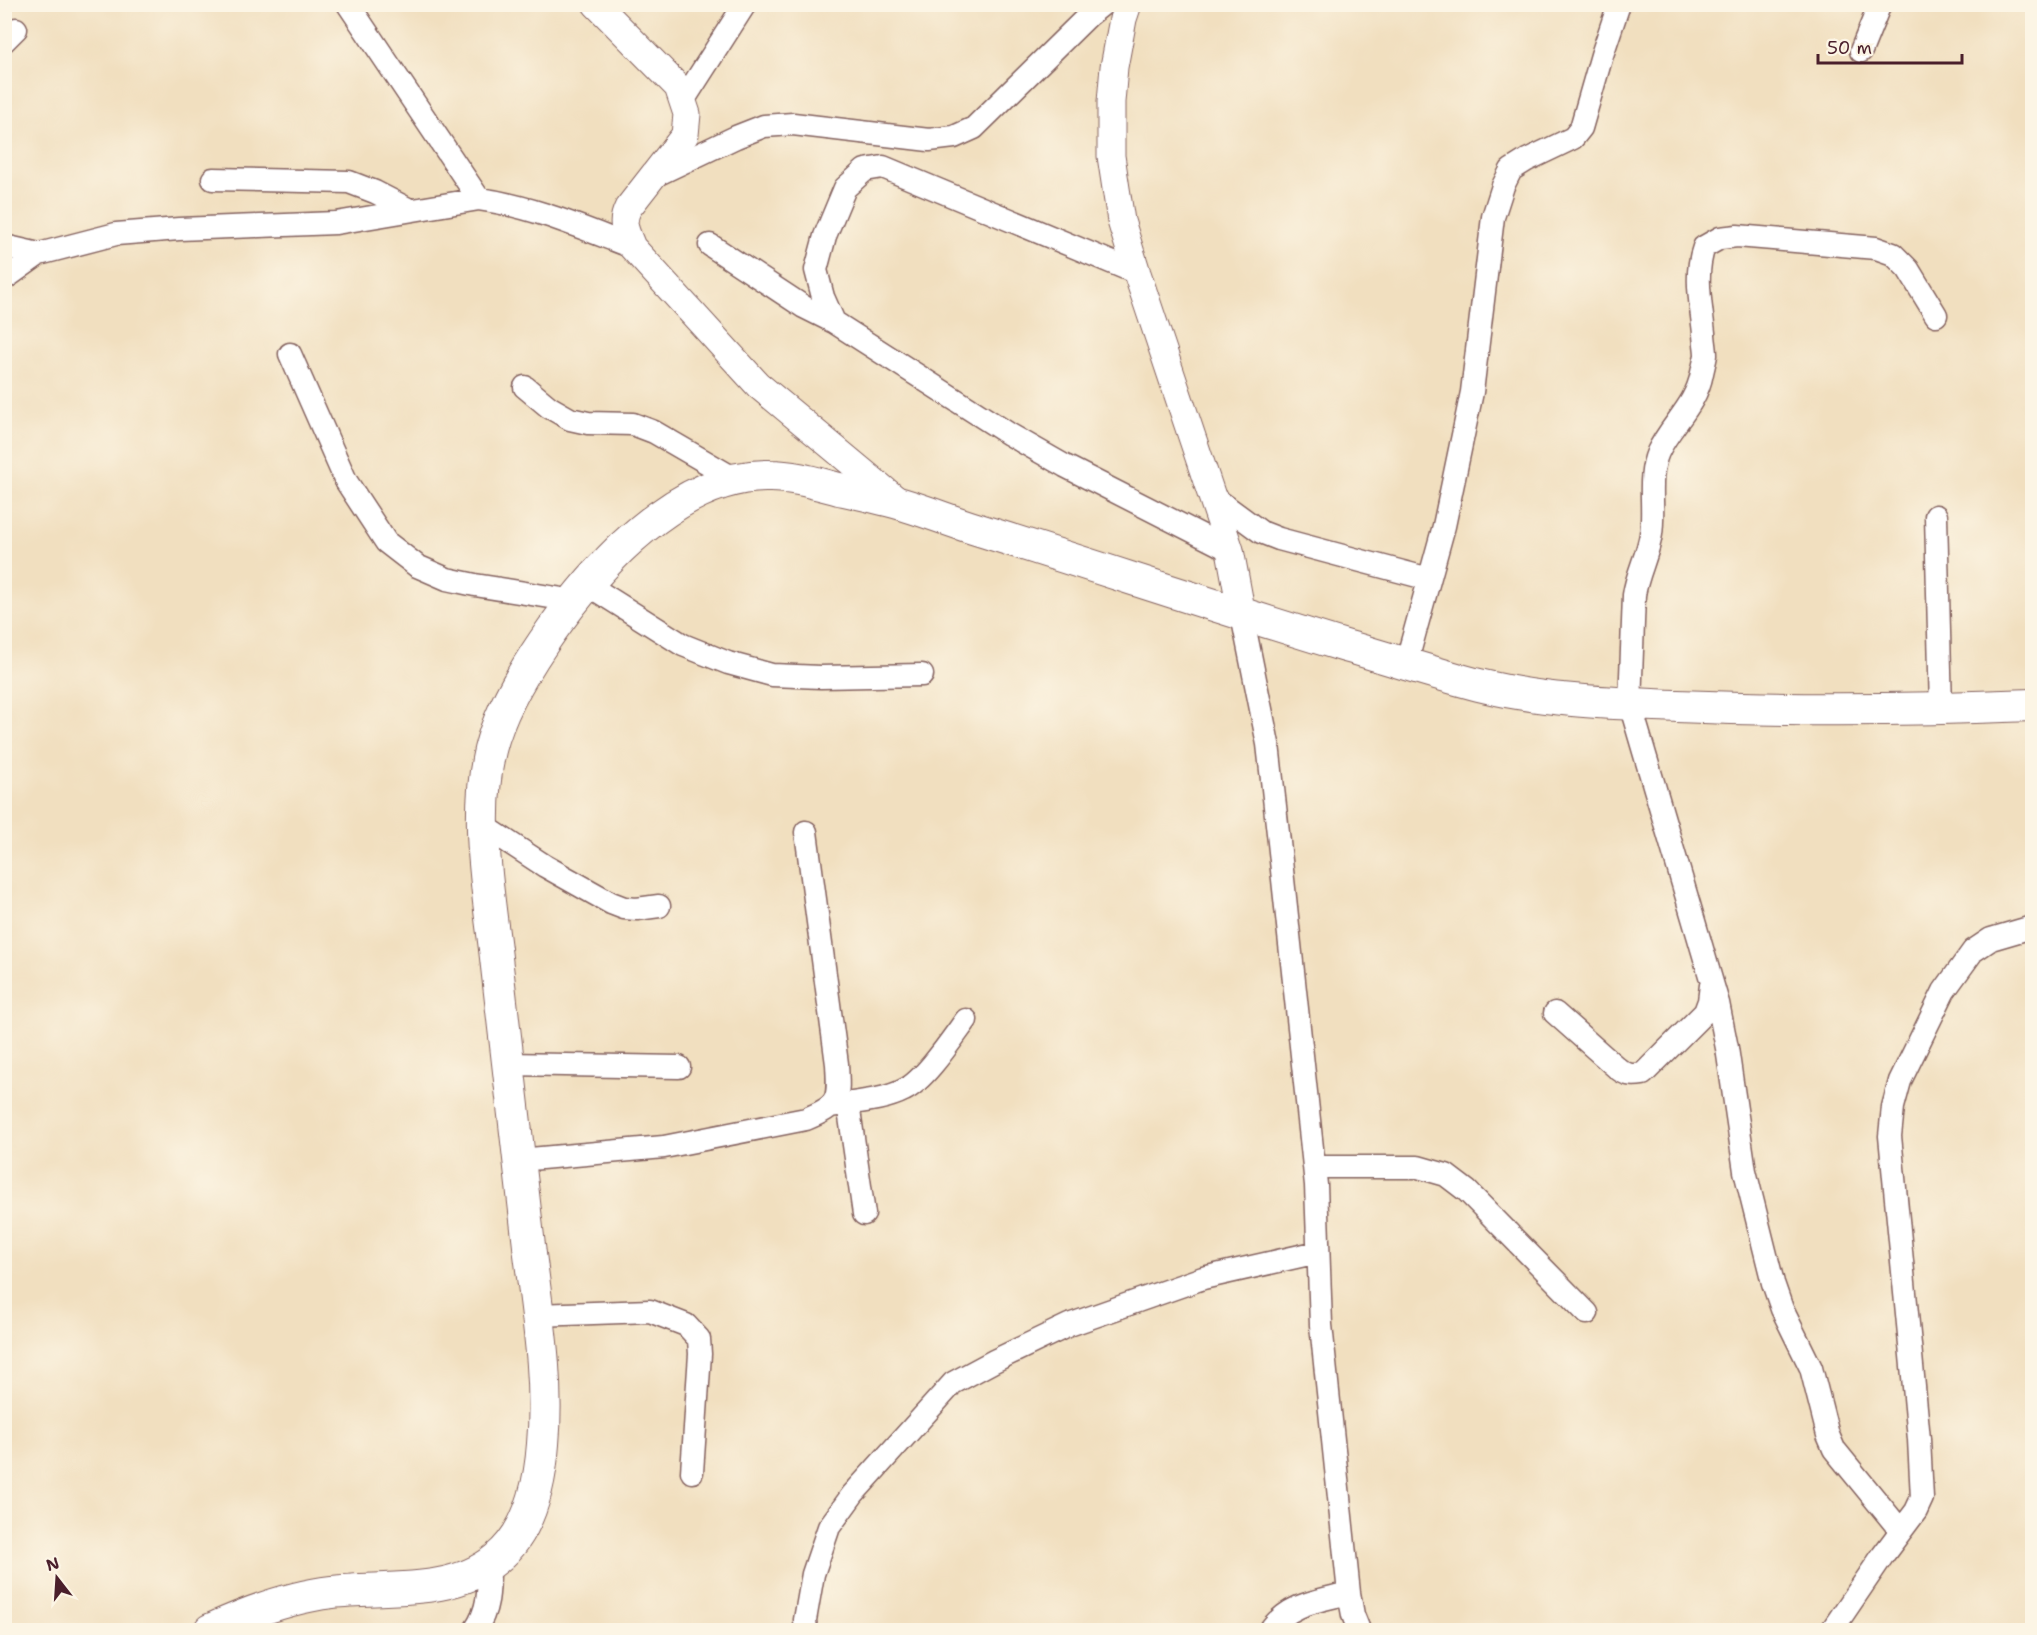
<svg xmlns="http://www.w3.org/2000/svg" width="2037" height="1635" viewBox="0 0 2037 1635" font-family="'Shantell Sans',sans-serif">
<rect width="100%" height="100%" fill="#fcf5e5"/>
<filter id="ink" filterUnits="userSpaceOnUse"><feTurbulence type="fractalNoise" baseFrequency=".0167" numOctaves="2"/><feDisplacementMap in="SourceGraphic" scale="12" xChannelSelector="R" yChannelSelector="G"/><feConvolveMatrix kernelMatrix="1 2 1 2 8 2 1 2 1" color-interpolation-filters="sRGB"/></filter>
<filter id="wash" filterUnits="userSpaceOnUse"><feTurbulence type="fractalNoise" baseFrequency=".008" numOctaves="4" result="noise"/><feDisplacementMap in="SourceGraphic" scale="24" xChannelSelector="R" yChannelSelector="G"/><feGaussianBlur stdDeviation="1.35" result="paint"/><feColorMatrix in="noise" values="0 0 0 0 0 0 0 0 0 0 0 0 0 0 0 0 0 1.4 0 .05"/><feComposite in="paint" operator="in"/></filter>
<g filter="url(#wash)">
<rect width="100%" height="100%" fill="#f1dfbf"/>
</g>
<g filter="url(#ink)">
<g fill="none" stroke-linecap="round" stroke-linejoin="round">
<g stroke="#84625f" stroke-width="25">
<path id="minor" d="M348,4l131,195
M4,41l12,-12
M1861,51l19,-47
M683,101l62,-97
M652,177l84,-40 28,-11 29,-2 136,16 25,-3 20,-9 114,-112 15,-12
M213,179l136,3 26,10 35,18
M710,245l94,62 30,15
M4,246l35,8 77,-20 63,-5 157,-6 143,-24c53,7 103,29 153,48
M1137,273l-254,-106 -18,3 -20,18 -20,48 -9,34 7,27 11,25 175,112 56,32 165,84
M4,279l35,-25
M290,354l56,127 40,61 31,24 30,13 28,6 100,16
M525,387l24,20 21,12 18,4 45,1 21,8 81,47
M1212,496l49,36 18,7 150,40
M1936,516l5,193
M588,585l95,60 45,18 44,12 49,2 101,-2
M1242,615l26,129 10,89 38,352 5,140 28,268 4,22 6,15
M1406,664l38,-138 28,-134 21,-175 10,-31 8,-16 16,-10 46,-22 8,-10 21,-73 17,-51
M484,826l61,40 66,37 13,5 13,1 22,-3
M1555,1013l62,55c9,7 14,8 26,6l62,-62 4,-11 2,-16
M508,1064l171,3
M848,1103l16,111
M831,1106c23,-4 52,-5 73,-16 20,-9 48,-51 62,-70
M519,1160l145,-13 142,-28c34,-14 33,-19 31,-55l-31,-232
M1314,1167h104l28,8 21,16 120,122
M537,1315l113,-4 36,14 13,14 1,15 -8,118
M1901,1531l-67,-82 -6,-14 -17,-67 -29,-59 -9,-26 -28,-112 -18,-123 -9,-45 -88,-299 4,-109c3,-21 14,-40 17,-61 4,-27 -4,-56 7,-82 13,-28 38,-46 44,-79 1,-5 3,-12 4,-18 0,-7 -2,-15 -2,-22 -3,-29 -10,-59 0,-86l16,-9 17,-2 139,12 17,6 15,15 28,46
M475,1630c14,-20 14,-40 14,-64
M806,1630l-1,-10 8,-46 16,-47 24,-33 100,-111 41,-22 75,-36 134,-47 115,-26
M1270,1630c20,-27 48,-29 79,-37
M1832,1630l51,-75 33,-44 6,-13 -3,-59 -29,-303 3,-29 7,-26 44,-90 29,-40 18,-12 41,-12"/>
</g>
<g stroke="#84625f" stroke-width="29">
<path id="tertiary" d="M596,4l82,83 9,27 -2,21 -57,73c-8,16 -2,23 4,39l126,138 142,118
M1128,4l-5,15 -9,48 -3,35v54l10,65 16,52 93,277 12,65"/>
</g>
<g stroke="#84625f" stroke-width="34">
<path id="secondary" d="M210,1630c39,-18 79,-33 122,-38 53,-6 120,4 164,-33 34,-27 44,-74 47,-115 6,-66 -6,-133 -14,-198 -11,-99 -23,-198 -34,-297 -8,-64 -20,-135 -5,-199 16,-65 82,-154 130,-201 40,-38 92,-75 150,-73 24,0 46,7 69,13 23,5 47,10 69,17 23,7 45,16 68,23 122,38 244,79 366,116 46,13 91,28 137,40 64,16 132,18 198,21 119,5 237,4 355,-1"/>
</g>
<use href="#minor" stroke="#fff" stroke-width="22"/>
<use href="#tertiary" stroke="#fff" stroke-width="27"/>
<use href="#secondary" stroke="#fff" stroke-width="32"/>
</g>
</g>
<rect width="2037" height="1635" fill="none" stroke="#fcf5e5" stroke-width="24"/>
<g transform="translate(57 1578) rotate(343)" stroke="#fcf5e5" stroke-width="4.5" paint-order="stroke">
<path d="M0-4.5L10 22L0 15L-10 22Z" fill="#4a1f2b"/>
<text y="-9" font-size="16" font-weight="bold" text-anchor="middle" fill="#4a1f2b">N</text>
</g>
<path d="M1818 54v9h144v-9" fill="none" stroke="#4a1f2b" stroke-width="3"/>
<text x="1827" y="54" font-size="18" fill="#4a1f2b" stroke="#fcf5e5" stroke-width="4.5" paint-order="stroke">50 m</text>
</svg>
